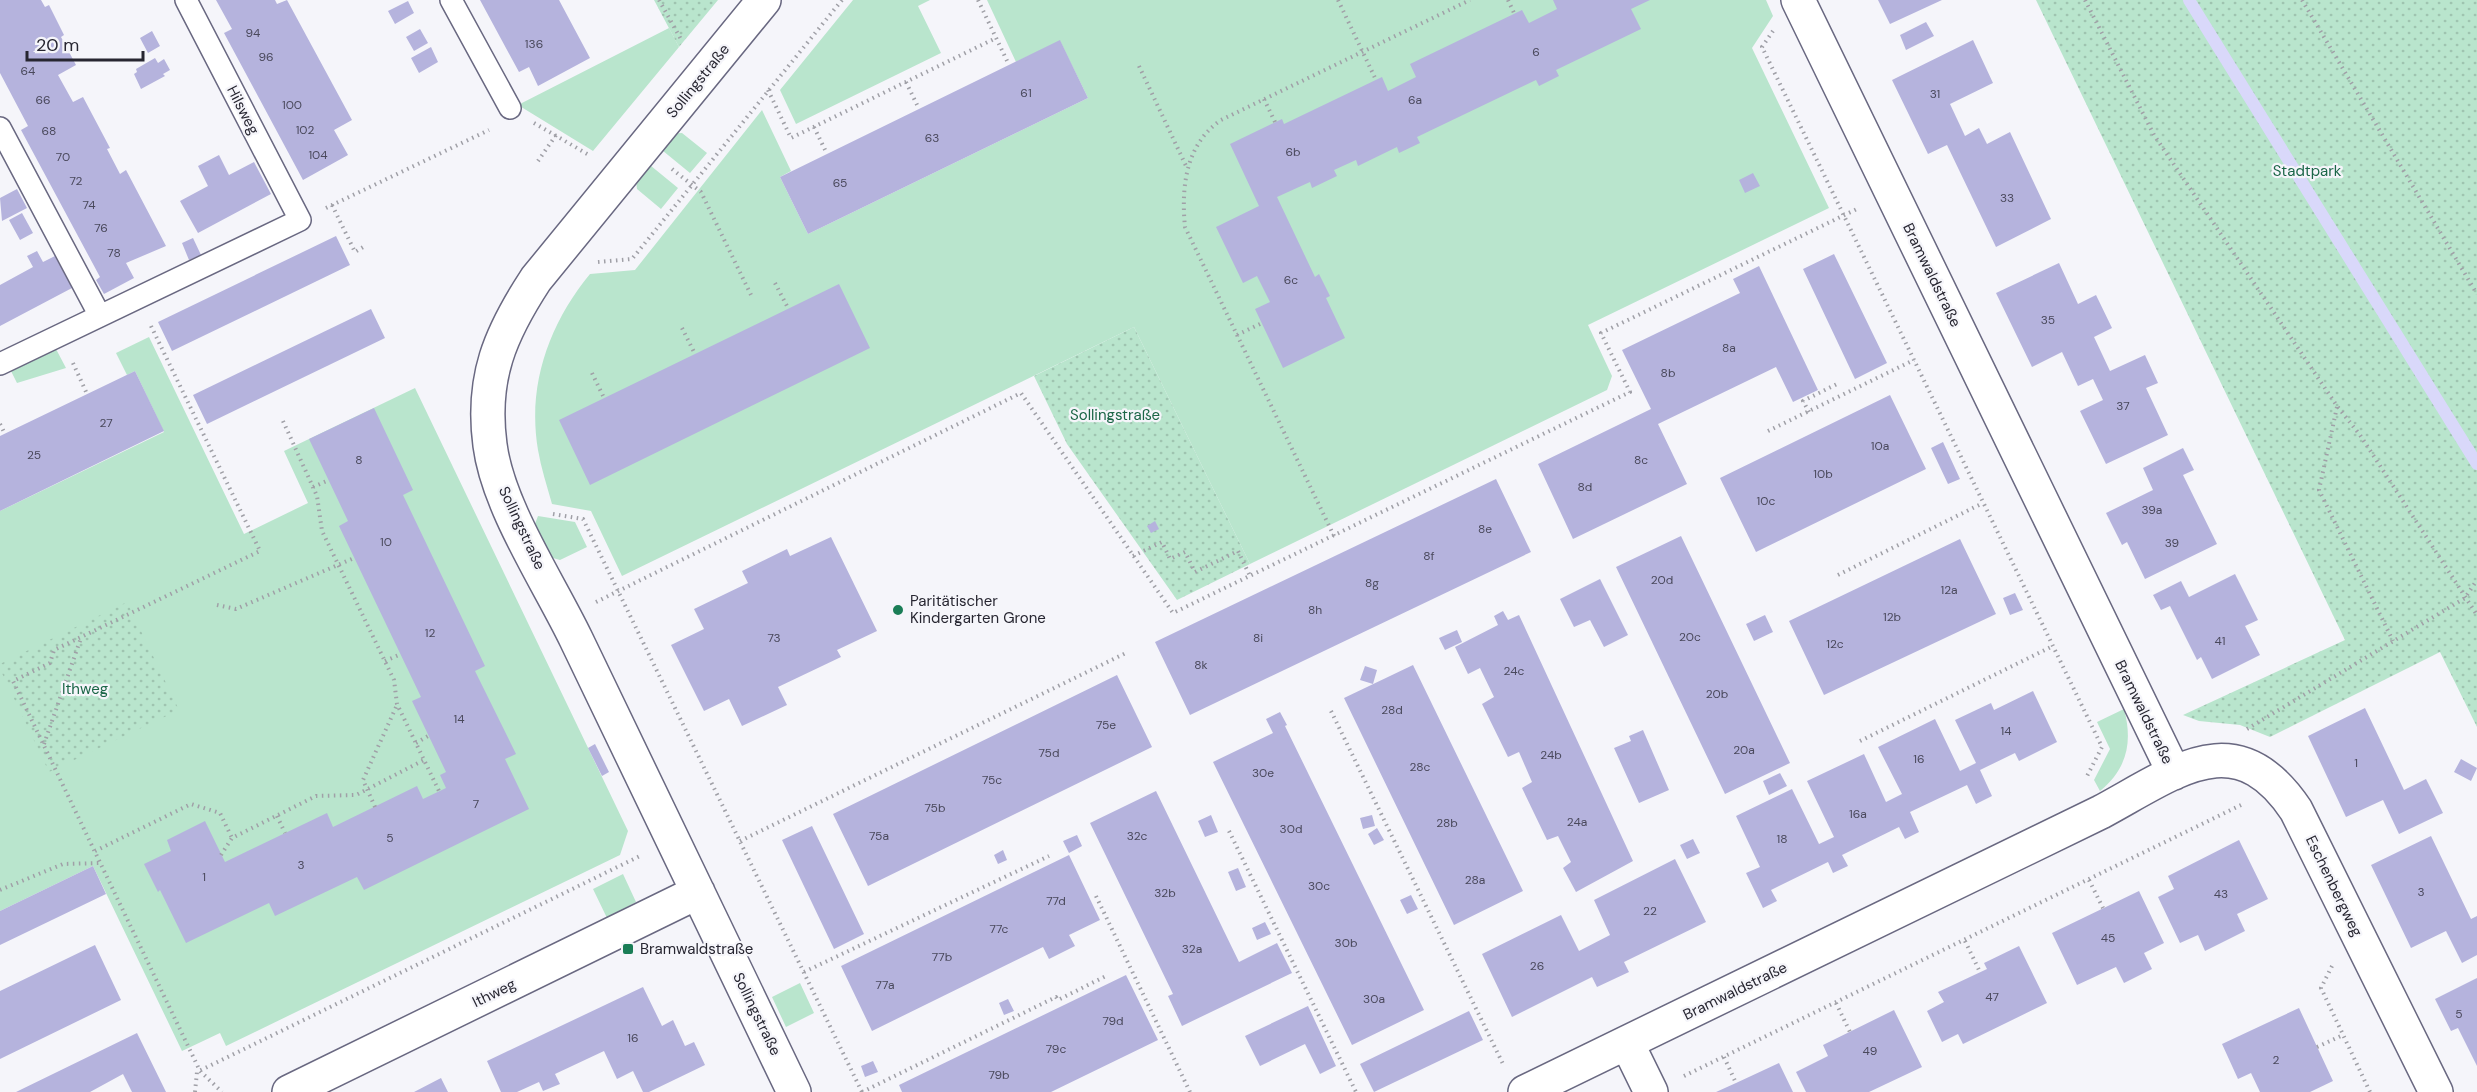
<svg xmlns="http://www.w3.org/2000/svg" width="2477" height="1092" viewBox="0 0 2477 1092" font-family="'DM Sans',sans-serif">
<defs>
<pattern id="park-dots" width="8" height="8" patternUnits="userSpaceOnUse" patternTransform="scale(1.5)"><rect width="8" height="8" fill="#b9e5cd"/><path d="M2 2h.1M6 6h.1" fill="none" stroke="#9fc4b0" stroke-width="1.8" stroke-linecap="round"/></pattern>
</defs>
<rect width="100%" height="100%" fill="#f5f5fa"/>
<path fill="#b9e5cd" d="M853,0h77l-12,6 23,47 -145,71 -16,-34z
M987,0h779l7,16 -21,32 77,160 -241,117 24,51 -5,14 -357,174 -116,-237 -512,249 -31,-65 -39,-7c-5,-18 -11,-36 -14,-54 -11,-65 11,-126 52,-176l45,-4 127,-160 29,61 -11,6 28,57 280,-136 -28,-57 -44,21z
M669,28l10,19 -86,104 -75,-46z
M682,133l25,20 -17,20 -33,-27 9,-12z
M645,161l33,27 -17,21 -24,-20 -2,-17z
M149,337l95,197 64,-31 -24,-52 131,-63 213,443 -8,24 -394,191 -6,-13 -38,18 -89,-185 -93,45v-400l164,-79 -29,-61 -8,4 -11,-22z
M56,349l10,19 -49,15 -6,-12z
M538,516l37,6 12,25 -27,13 -14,-4 -13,-27z
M2124,709c9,33 3,60 -24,82l-6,-11 16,-31 -13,-27z
M623,874l13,28 -29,16 -14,-29z
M800,983l14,30 -28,14 -14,-30z"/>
<path fill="url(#park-dots)" d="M654,0h64l-39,47z
M2036,0h441v727l-37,-75 -170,85 -30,-12 -41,-4 -16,-6 162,-75z
M1134,327l116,237 -73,36 -110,-156 -33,-68z
M127,602l52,108 -130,62 -49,-103v-5z"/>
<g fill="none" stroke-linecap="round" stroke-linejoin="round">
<path stroke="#d9d8fa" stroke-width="12" d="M2189,0l288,464"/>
</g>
<path fill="#b5b3dd" d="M0,0h41l4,7 4,-2 15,30 -3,2 15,28 -18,10 15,27 10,-5 27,51 -3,1 13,25 6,-4 40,76 -40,17 8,15 -30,16 -8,-14 4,-3 -79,-147 7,-4 -28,-53z
M216,0h59l2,4 10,-4 65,120 -18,10 14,25 -45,25 -79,-147 8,-4z
M480,0h79l31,58 -52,28 -9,-19 -10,5z
M1553,0h97l-19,9 10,20 -85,41 3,6 -20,10 -3,-6 -119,57 3,6 -21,10 -2,-6 -39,19 -2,-6 -22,10 3,6 -25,12 -2,-6 -33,15 38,80 4,-3 11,22 -4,2 19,40 -62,30 -28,-59 15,-7 -13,-26 -14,7 -27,-56 43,-21 -29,-62 52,-25 2,5 98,-47 6,14 28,-14 -6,-13 112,-54 7,13 28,-14z
M1878,0h64l-52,24z
M408,1l6,12 -19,11 -7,-13z
M1926,22l8,14 -28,14 -6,-15z
M420,29l8,14 -14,8 -8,-14z
M152,31l8,15 -12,7 -8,-15z
M1060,40l28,58 -280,136 -28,-57z
M1973,40l20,43 -43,21 15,32 14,-8 8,16 23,-12 41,87 -55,28 -49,-102 -19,9 -36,-74z
M431,47l7,15 -19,11 -8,-15z
M155,58l3,5 6,-4 6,11 -7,4 2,2 -24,13 -7,-15 3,-2 -1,-3z
M219,155l10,20 25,-13 17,32 -73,39 -18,-32 28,-15 -10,-20z
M1753,173l7,13 -15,7 -6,-13z
M17,189l10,19 -25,13 -2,-23z
M22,213l11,20 -13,7 -11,-20z
M336,236l14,29 -178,86 -14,-29z
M193,238l8,17 -12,5 -7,-17z
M37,251l6,11 12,-6 17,32 -72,38v-41l33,-18 -6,-11z
M1834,254l53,109 -32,16 -52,-110z
M2059,263l19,41 18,-9 16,33 -18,9 16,34 35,-16 13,28 -12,5 22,47 -62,29 -26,-53 23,-11 -10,-21 -15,7 -16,-34 -30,15 -36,-74z
M1759,266l59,124 -25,12 -17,-35 -118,57 29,60 -114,55 -35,-75 113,-55 -29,-59 118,-57 -7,-14z
M839,284l31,64 -280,137 -31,-65z
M371,309l14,29 -178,86 -14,-29z
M135,371l29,60 -164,80v-75z
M1890,395l36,74 -170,83 -36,-74z
M374,408l39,82 -10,5 82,171 -10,5 41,83 -11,5 24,50 -165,81 -7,-13 -82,39 -6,-13 -83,40 -26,-53 -2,2 -14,-28 27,-13 -4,-11 38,-19 20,41 102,-49 6,14 84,-41 6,13 23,-11 -6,-13 6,-3 -34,-71 9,-4 -82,-171 9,-5 -39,-82z
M1943,442l17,37 -12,5 -17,-36z
M2183,448l11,22 -11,5 34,69 -72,35 -18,-37 -5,3 -16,-32 47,-23 -10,-22z
M1496,479l35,73 -341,163 -35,-73z
M1155,521l4,8 -8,4 -4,-7z
M1681,536l109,227 -65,31 -109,-227z
M831,537l46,94 -40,19 4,7 -63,30 9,18 -45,21 -13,-27 -25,12 -33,-66 33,-16 -10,-20 54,-26 -6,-12 45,-22 3,7z
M1960,539l36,75 -172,81 -35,-74z
M2235,574l23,46 -13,6 15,29 -48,24 -11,-22 -4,3 -27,-54 -9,4 -8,-15 28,-14 8,16z
M1600,579l28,56 -24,12 -14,-27 -16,7 -14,-28z
M2015,593l8,17 -13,5 -7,-17z
M1503,611l5,9 11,-5 114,246 -57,31 -13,-24 8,-6 -13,-26 -11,4 -25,-52 10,-6 -13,-30 -11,5 -26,-53 12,-7 -14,-29 -12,6 -13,-27 43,-22 -4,-9z
M1765,615l8,17 -19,9 -8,-17z
M1457,630l5,12 -17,8 -6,-12z
M1413,665l110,226 -69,34 -110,-227z
M1365,666l12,4 -4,14 -13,-4z
M1117,675l35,72 -284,139 -35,-72z
M2033,691l24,51 -38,19 -4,-8 -35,17 12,26 -16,8 -9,-19 -57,27 9,20 -14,7 -6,-12 -57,28 6,11 -15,7 -5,-11 -57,28 6,11 -14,7 -17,-35 14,-6 -24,-51 56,-27 27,55 15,-7 -27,-56 57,-27 22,48 16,-8 -24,-47 57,-28 25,52 16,-8 -21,-43 36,-17 3,7z
M2365,708l39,82 22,-11 17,34 -44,21 -16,-34 -37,17 -38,-81z
M1280,712l7,13 -2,1 139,284 -72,35 -139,-283 60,-29 -7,-14z
M1643,730l26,60 -30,13 -25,-55 17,-7 -2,-5z
M595,744l14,28 -7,4 -14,-28z
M2461,759l16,9 -6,13 -17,-9z
M1780,773l7,13 -18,9 -6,-14z
M1156,791l83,171 38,-19 15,30 -110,53 -14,-30 5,-2 -83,-171z
M1211,815l7,17 -13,5 -7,-16z
M1372,815l3,11 -12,3 -3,-11z
M812,826l52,108 -30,15 -52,-109z
M1377,828l7,12 -10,5 -6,-11z
M1077,835l5,11 -13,7 -6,-12z
M2431,836l40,83 6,-3v39l-15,8 -16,-32 -35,17 -40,-83z
M1693,839l7,14 -13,6 -7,-14z
M2239,840l29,59 -31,15 8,17 -40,20 -7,-16 -18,8 -22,-46 16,-8 -6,-13z
M1003,850l4,10 -9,4 -4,-9z
M1069,855l31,65 -31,15 6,11 -26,13 -6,-12 -171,84 -31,-65z
M1675,859l31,63 -82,40 5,10 -32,15 -5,-10 -80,40 -30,-63 79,-39 18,36 31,-16 -16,-35z
M93,866l13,28 -106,51v-34z
M1238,868l8,19 -10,4 -8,-19z
M2139,891l25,52 -20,10 8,16 -28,14 -8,-16 -39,18 -25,-52z
M1411,895l7,14 -11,5 -7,-14z
M1265,922l6,12 -14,6 -5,-12z
M95,945l26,55 -121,59v-68z
M2019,946l28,57 -84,41 -5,-10 -16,8 -15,-31 17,-9 -6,-10 49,-23 -3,-6z
M1126,975l32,65 -107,52h-149l-3,-7z
M2477,978v88l-19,-38 -7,3 -16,-32z
M643,987l19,39 11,-6 12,26 9,-4 11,23 -56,27h-6l-10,-21 -16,8 -13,-28 -49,23 5,10 -17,7 -4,-9 -22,10h-16l-14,-31z
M1008,999l6,12 -10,4 -5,-12z
M1308,1006l28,60 -16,8 -15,-30 -45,22 -15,-30z
M2299,1008l34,73 -23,11h-50l-9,-19 -13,6 -16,-35z
M1894,1010l28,57 -53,25h-63l-10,-20 32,-16 -5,-11z
M1469,1011l14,29 -109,52 -14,-28z
M137,1033l29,59h-34l-9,-18 -33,18h-74z
M873,1061l5,11 -13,5 -4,-11z
M1779,1063l14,29h-77l20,-9z
M441,1078l7,14h-34z"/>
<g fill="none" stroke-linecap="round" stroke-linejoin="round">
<g stroke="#696881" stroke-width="24">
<path id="lane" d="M451,0l59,108
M0,128l100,188
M0,364l300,-144 -114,-220"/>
</g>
<g stroke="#696881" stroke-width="36">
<path id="street" d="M764,0l-228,279c-36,55 -55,99 -46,166 8,62 58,136 86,194 73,151 146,302 218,453
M1798,0l376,773
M1627,1043l24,49
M289,1092l409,-200
M1525,1092l576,-280c73,-39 135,-92 195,-2l140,282"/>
</g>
<path stroke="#a0a0a7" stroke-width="4" stroke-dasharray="1.5 4.5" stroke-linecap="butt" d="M659,0l23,41
M978,0l31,65
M1338,0l38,80
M1508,0l6,13
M2085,0l69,135 183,271 23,29 117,180
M2302,0l175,294
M1773,31l-11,16 340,700 -16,31
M1139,66l48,102
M906,82l13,27
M768,90l23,48 205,-100
M1264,99l11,23
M534,123l55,32
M814,127l13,27
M538,161l18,-26
M672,169l29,23 50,103
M332,205l23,47 10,-6
M326,208l163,-78
M598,262l34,-3 210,-259
M775,283l13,25
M151,326l109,225 -206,99 -4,13 -37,18 187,390 22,21
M682,328l13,26
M1237,335l25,-12
M73,363l14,31
M592,373l12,25
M2337,407l-18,83 74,151
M1809,412l-6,-11 34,-17
M283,421l34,75 5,35 72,149 3,24 42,87
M0,424l5,10
M1768,431l146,-71
M313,487l16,-7
M553,514l30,5 279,573
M1334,536l-149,-309c-4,-41 1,-83 36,-107l249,-120
M1133,556l29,-14 8,17 15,-7 10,20 43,-21 12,25
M1838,575l145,-72
M596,602l425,-209 152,220 457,-221 -29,-59 258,-125
M217,605l19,4 118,-51
M385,661l16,-7
M1331,711l172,353
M2247,729l218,-131 12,-18
M1860,741l193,-95
M416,743l12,-7
M44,744l37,-106
M375,807l-12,-27 34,-75
M277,816l8,17
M1229,831l127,261
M740,841l388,-189
M95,851l96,-47 29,9 12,25
M221,855l11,-17 84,-42 40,-1 68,-35
M2089,880l14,28
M0,890l63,-26 38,-1
M1096,896l94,196
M1965,941l15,31
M2332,966l-11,22 49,104
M804,972l245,-116
M1836,1003l14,29
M2317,1047l26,-12
M1724,1057l12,26
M1684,1076l557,-271
M195,1092l2,-20 443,-216
M862,1092l194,-95 2,3 48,-24"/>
<use href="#lane" stroke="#fff" stroke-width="21"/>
<use href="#street" stroke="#fff" stroke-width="33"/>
</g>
<g fill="#1a7d56" stroke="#f5f5fa" stroke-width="2">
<circle cx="898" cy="610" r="6"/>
<rect x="622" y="943" width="12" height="12" rx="3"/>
</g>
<g text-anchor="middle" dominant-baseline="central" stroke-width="4.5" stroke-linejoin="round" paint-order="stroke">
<g font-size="12" fill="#4a495c">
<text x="253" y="33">94</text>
<text x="534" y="44">136</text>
<text x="1536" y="52">6</text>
<text x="266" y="57">96</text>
<text x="28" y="71">64</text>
<text x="1026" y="93">61</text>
<text x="1935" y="94">31</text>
<text x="43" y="100">66</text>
<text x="1415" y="100">6a</text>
<text x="292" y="105">100</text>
<text x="305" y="130">102</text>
<text x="49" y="131">68</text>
<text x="932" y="138">63</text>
<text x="1293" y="152">6b</text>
<text x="318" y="155">104</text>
<text x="63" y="157">70</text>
<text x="76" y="181">72</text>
<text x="840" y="183">65</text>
<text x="2007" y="198">33</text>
<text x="89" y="205">74</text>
<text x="101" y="228">76</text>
<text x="114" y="253">78</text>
<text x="1291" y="280">6c</text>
<text x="2048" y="320">35</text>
<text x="1729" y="348">8a</text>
<text x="1668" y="373">8b</text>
<text x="2123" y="406">37</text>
<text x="106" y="423">27</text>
<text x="1880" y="446">10a</text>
<text x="34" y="455">25</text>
<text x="359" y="460">8</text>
<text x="1641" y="460">8c</text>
<text x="1823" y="474">10b</text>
<text x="1585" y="487">8d</text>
<text x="1766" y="501">10c</text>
<text x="2152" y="510">39a</text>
<text x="1485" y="529">8e</text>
<text x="386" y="542">10</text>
<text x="2172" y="543">39</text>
<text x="1429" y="556">8f</text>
<text x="1662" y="580">20d</text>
<text x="1372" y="583">8g</text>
<text x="1949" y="590">12a</text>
<text x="1315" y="610">8h</text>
<text x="1892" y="617">12b</text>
<text x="430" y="633">12</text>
<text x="1690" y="637">20c</text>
<text x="774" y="638">73</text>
<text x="1258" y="638">8i</text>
<text x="2220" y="641">41</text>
<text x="1835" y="644">12c</text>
<text x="1201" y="665">8k</text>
<text x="1514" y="671">24c</text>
<text x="1717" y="694">20b</text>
<text x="1392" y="710">28d</text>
<text x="459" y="719">14</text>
<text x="1106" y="725">75e</text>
<text x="2006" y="731">14</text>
<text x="1744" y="750">20a</text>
<text x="1049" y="753">75d</text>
<text x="1551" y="755">24b</text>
<text x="1919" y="759">16</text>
<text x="2356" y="763">1</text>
<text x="1420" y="767">28c</text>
<text x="1263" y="773">30e</text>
<text x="992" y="780">75c</text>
<text x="476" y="804">7</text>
<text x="935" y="808">75b</text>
<text x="1858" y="814">16a</text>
<text x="1577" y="822">24a</text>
<text x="1447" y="823">28b</text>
<text x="1291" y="829">30d</text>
<text x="879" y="836">75a</text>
<text x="1137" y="836">32c</text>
<text x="390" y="838">5</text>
<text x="1782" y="839">18</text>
<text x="301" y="865">3</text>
<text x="204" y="877">1</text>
<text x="1475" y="880">28a</text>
<text x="1319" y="886">30c</text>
<text x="2421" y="892">3</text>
<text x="1165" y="893">32b</text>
<text x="2221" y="894">43</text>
<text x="1056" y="901">77d</text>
<text x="1650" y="911">22</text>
<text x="999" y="929">77c</text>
<text x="2108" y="938">45</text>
<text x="1346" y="943">30b</text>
<text x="1192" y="949">32a</text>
<text x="942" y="957">77b</text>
<text x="1537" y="966">26</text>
<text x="885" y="985">77a</text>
<text x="1992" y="997">47</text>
<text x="1374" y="999">30a</text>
<text x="2459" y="1014">5</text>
<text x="1113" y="1021">79d</text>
<text x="633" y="1038">16</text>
<text x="1056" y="1049">79c</text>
<text x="1870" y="1051">49</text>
<text x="2276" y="1060">2</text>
<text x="999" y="1075">79b</text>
</g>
<g font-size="15" fill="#272631" stroke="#f5f5fa">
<text transform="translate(698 81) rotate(-51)">Sollingstraße</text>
<text transform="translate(243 110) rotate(63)">Hilsweg</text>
<text transform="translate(1932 275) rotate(64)">Bramwaldstraße</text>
<text transform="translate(522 528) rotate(65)">Sollingstraße</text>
<text transform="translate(2144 712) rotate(64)">Bramwaldstraße</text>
<text transform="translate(2334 886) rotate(64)">Eschenbergweg</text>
<text transform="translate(1735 991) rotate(-26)">Bramwaldstraße</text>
<text transform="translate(494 993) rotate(-26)">Ithweg</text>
<text transform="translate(757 1014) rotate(64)">Sollingstraße</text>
</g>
<g font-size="15" fill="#1b6647" stroke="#f5f5fa">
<text x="2307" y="171">Stadtpark</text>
<text x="1115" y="415">Sollingstraße</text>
<text x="85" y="689">Ithweg</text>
</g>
<g font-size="15" fill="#272631" stroke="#f5f5fa" text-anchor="start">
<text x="910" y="601">Paritätischer<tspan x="910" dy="17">Kindergarten Grone</tspan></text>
<text x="640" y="949">Bramwaldstraße</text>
</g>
</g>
<path d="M27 51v9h116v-9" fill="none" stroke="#272631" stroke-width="3"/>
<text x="36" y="51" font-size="18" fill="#272631" stroke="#f5f5fa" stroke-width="4.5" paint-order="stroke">20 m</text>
</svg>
